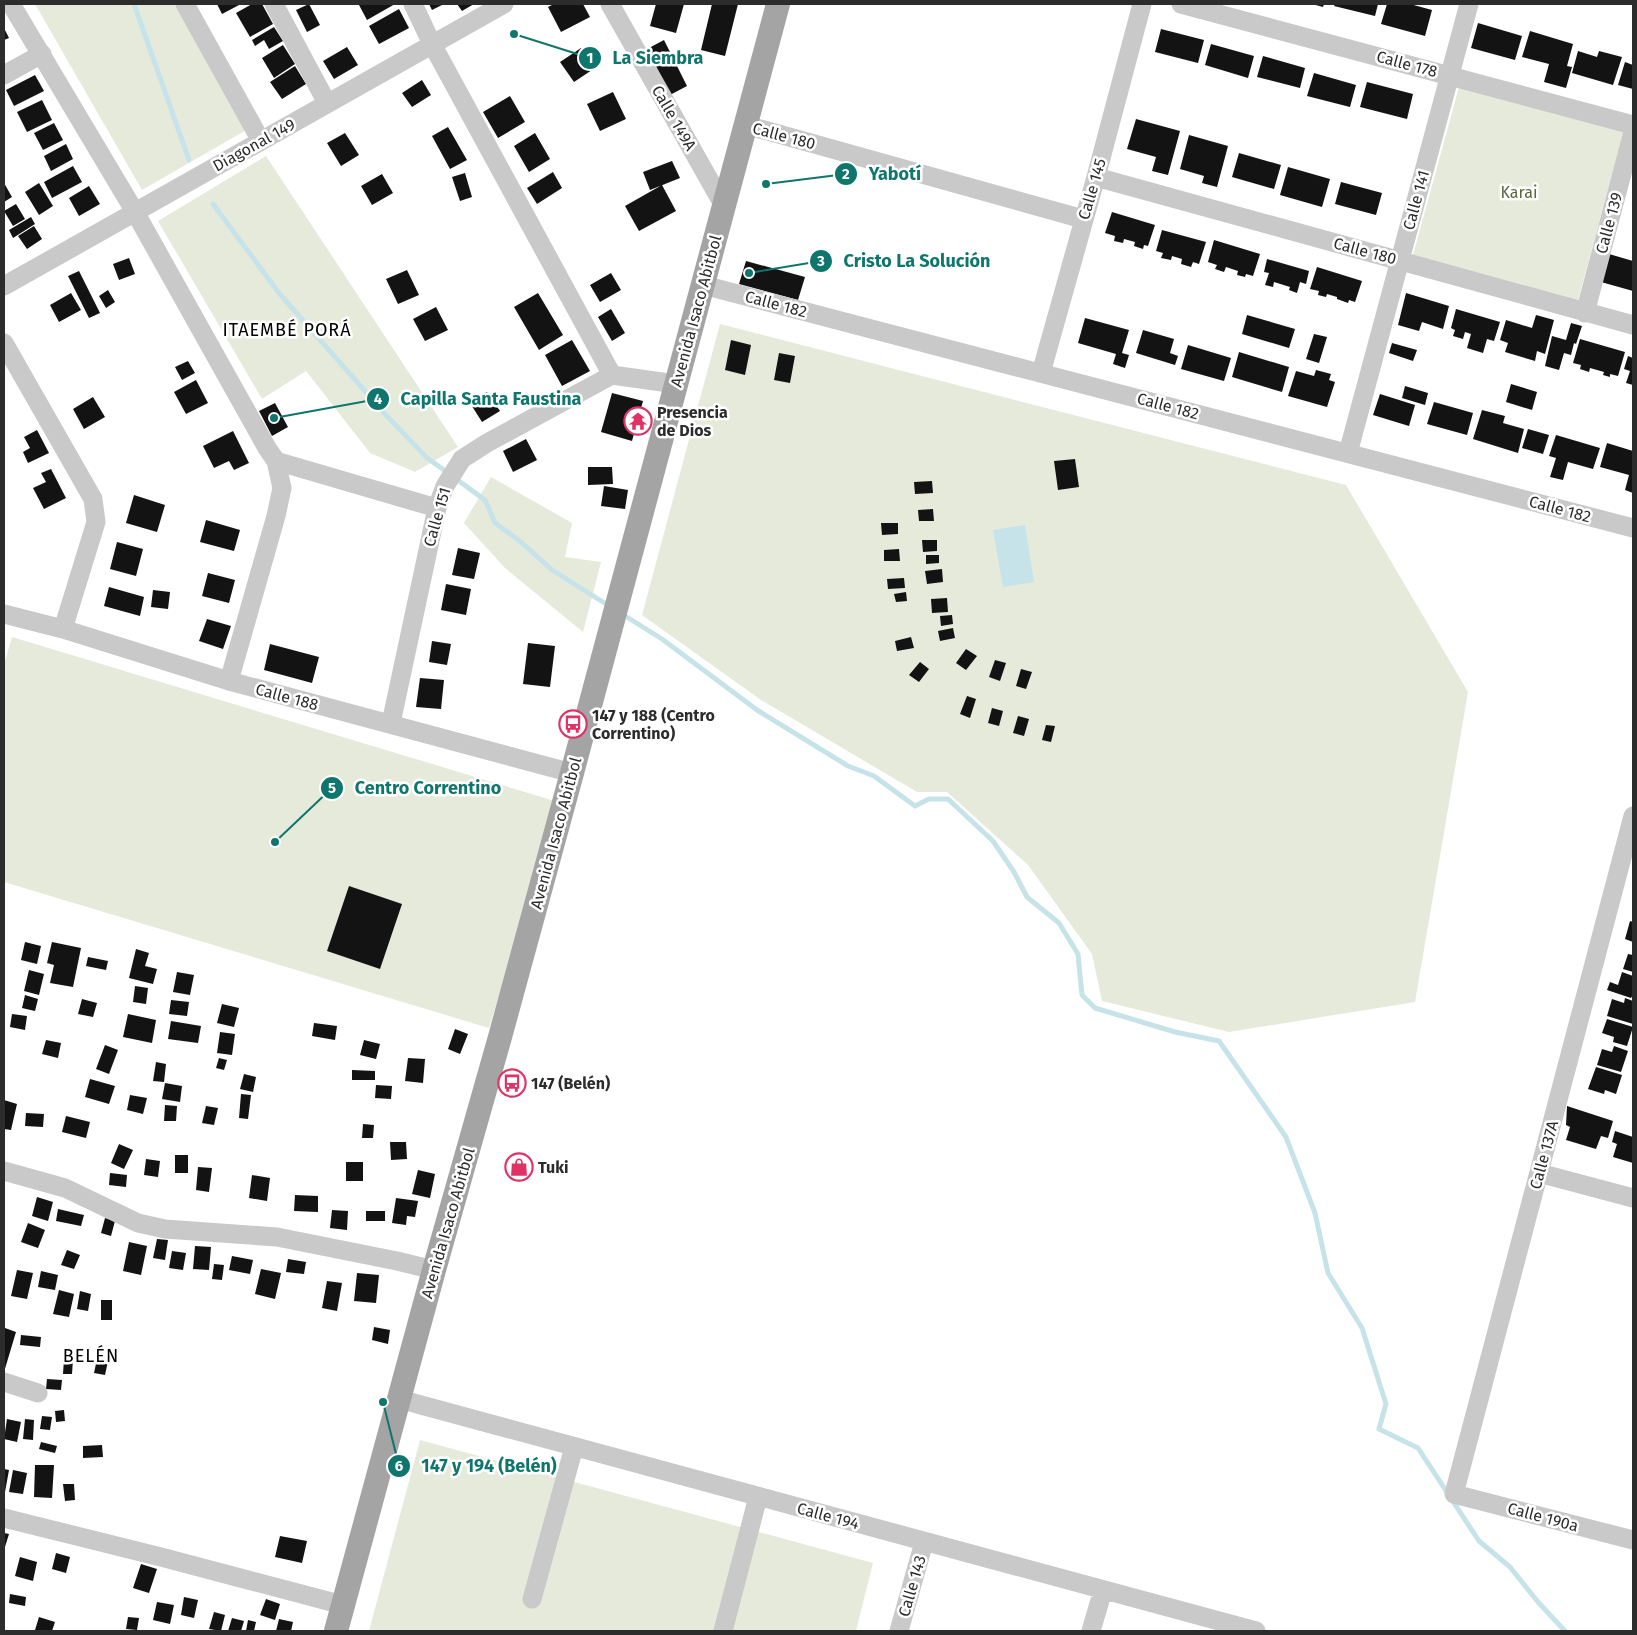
<svg xmlns="http://www.w3.org/2000/svg" width="1637" height="1635" viewBox="0 0 1637 1635" font-family="'Fira Sans',sans-serif">
<rect width="100%" height="100%" fill="#fff"/>
<path fill="#e6eada" d="M35,4h140l73,125 -106,61z
M1459,87l165,43 -46,170 -165,-45z
M266,156l192,291 -43,25 -45,-19 -64,-82 -44,28 -104,-178z
M720,324l626,161 122,207 -53,310 -186,30 -127,-31 -10,-47 -64,-89 -81,-73h-30l-156,-92 -119,-85z
M491,477l81,46 -7,34 36,5 -18,70 -78,-64 -41,-45z
M12,637l546,165 -69,226 -485,-146v-218z
M420,1440l453,123 -17,68h-487z"/>
<path fill="#c6e3ea" d="M1025,525l9,57 -31,5 -10,-57z"/>
<g fill="none" stroke-linecap="round" stroke-linejoin="round">
<path stroke="#c6e3ea" stroke-width="5" d="M134,4l55,156
M213,204l66,89 107,122 40,42 59,43 10,23 26,19 31,28 59,37
M622,614l40,25 95,71 91,56 26,10 41,30 14,-7h19l45,42 21,31 13,25 32,26 19,31 4,41 13,13 80,24 44,9 67,96 29,76 13,60 34,55 24,76 -7,25 39,19 61,93 31,26 28,35 27,29"/>
</g>
<path fill="#131313" d="M217,4h24l-19,10z
M252,4h10l11,20 -23,13 -14,-24z
M309,4l11,21 -13,7 -11,-22z
M360,4h35l-28,16 -8,-15z
M429,4h15l-12,6z
M457,4h17l-12,7z
M554,4h29l7,13 -29,15 -13,-25z
M656,4h28l-8,29 -26,-7z
M712,4h26l-13,52 -24,-6z
M1312,4h12l-1,3z
M1335,4h43l-3,12 -41,-10z
M1387,4h23l22,6 -7,26 -44,-12z
M399,9l10,19 -30,16 -10,-18z
M1478,23l44,13 -7,24 -44,-12z
M274,27l9,14 -14,8 -5,-9 -9,6 -3,-6z
M4,28l5,10 -5,2z
M1161,29l43,11 -6,23 -43,-11z
M1530,31l43,13 -6,22 5,1 -6,21 -22,-6 5,-18 -27,-7z
M664,40l23,46 -17,9 -23,-46z
M1211,44l43,12 -6,22 -43,-13z
M283,45l12,19 -21,14 -12,-20z
M347,47l11,18 -24,14 -11,-18z
M581,48l14,20 -21,14 -14,-20z
M1578,51l19,6 2,-6 23,6 -9,28 -41,-12z
M1263,56l42,12 -5,20 -43,-11z
M1625,62l8,3v24l-15,-4z
M295,66l11,18 -24,15 -12,-17z
M1314,73l42,12 -6,22 -43,-11z
M35,75l9,16 -30,15 -8,-16z
M422,80l9,15 -19,12 -10,-14z
M1367,82l46,12 -6,25 -47,-12z
M613,92l13,27 -26,12 -13,-27z
M510,96l15,26 -27,16 -15,-26z
M42,100l10,20 -25,12 -10,-20z
M1136,119l44,12 -12,44 -16,-4 4,-14 -29,-8z
M54,123l9,17 -20,10 -9,-17z
M448,127l19,33 -17,9 -18,-33z
M345,133l14,22 -18,11 -14,-23z
M535,133l15,26 -21,13 -15,-26z
M1189,135l39,11 -11,41 -15,-4 2,-7 -24,-7z
M66,144l7,15 -22,12 -7,-15z
M1239,153l42,12 -7,24 -42,-12z
M672,161l8,17 -30,12 -7,-18z
M73,166l9,16 -30,16 -8,-16z
M1288,167l42,12 -8,28 -42,-12z
M553,172l9,16 -25,16 -10,-16z
M465,173l7,24 -12,4 -8,-24z
M382,174l11,19 -21,12 -11,-19z
M1341,182l41,11 -6,22 -41,-11z
M4,183l8,14 -8,5z
M39,183l14,23 -14,9 -14,-23z
M662,185l14,26 -37,20 -14,-25z
M89,186l11,18 -21,12 -10,-18z
M16,204l9,15 -12,7 -9,-15z
M1112,212l43,13 -7,21 -4,-1 -1,4 -9,-3 1,-4 -11,-3 -1,4 -9,-2 1,-5 -10,-3z
M31,217l4,7 -22,14 -4,-8z
M34,226l8,13 -15,10 -9,-13z
M1162,230l44,12 -7,22 -6,-2 -2,5 -10,-3 1,-5 -10,-3 -1,4 -10,-2 2,-5 -7,-2z
M1214,240l46,14 -7,22 -7,-2 -1,3 -8,-2 1,-4 -12,-4 -2,5 -9,-3 2,-4 -9,-3z
M1609,254l24,7v30l-32,-9z
M129,258l6,16 -16,6 -6,-16z
M1267,259l42,12 -3,13 -6,-2 -3,11 -8,-3 1,-3 -16,-5 -1,5 -8,-2 4,-12 -5,-1z
M746,261l59,16 -7,23 -59,-16z
M1317,267l45,14 -7,21 -6,-2 -1,3 -11,-4v-2l-10,-3 -1,3 -8,-2 1,-4 -9,-2z
M407,270l12,25 -21,9 -12,-25z
M79,271l21,42 -11,5 -21,-42z
M611,273l10,17 -21,12 -10,-17z
M108,290l7,12 -9,6 -7,-12z
M71,293l10,17 -22,12 -9,-17z
M538,293l25,42 -24,15 -25,-43z
M1406,293l43,13 -6,23 -21,-7 -3,9 -21,-6z
M436,307l12,23 -23,11 -12,-22z
M611,309l14,24 -13,8 -14,-24z
M1456,309l44,13 -6,19 -7,-2 -4,14 -16,-5 4,-14 -6,-2 -2,7 -10,-3 2,-6 -4,-2z
M1247,315l48,14 -6,19 -47,-14z
M1536,315l18,5 -9,34 -8,-3 -2,10 -30,-9 3,-9 -8,-3 6,-20 26,8z
M1085,318l44,12 -7,23 7,2 -4,13 -12,-4 3,-10 -38,-11z
M1571,323l11,3 -6,18 -2,-1 -3,12 -7,-2 -5,17 -14,-4 7,-30 14,4z
M1143,330l31,9 -4,14 8,3 -3,9 -39,-12z
M1314,334l13,3 -8,26 -13,-4z
M1580,339l45,13 -7,24 -8,-2v3l-7,-2 1,-3 -14,-4 -1,4 -9,-3 1,-4 -8,-2z
M572,340l18,31 -28,15 -17,-31z
M731,340l20,5 -6,30 -20,-5z
M1392,343l25,7 -4,11 -24,-8z
M1188,345l43,13 -7,23 -43,-12z
M1239,352l50,15 -7,25 -50,-15z
M779,353l16,3 -5,27 -16,-3z
M1628,356l5,2v27l-7,-2 4,-12 -6,-2z
M188,361l7,12 -13,7 -7,-13z
M1316,370l15,4 -2,6 6,2 -8,25 -39,-11 8,-25 18,5z
M196,380l12,23 -22,11 -12,-22z
M1511,384l26,8 -5,18 -26,-8z
M1405,386l23,7 -3,12 -23,-7z
M487,392l13,19 -18,11 -12,-19z
M612,393l31,8 -11,40 -31,-9z
M1380,394l35,11 -6,21 -36,-11z
M93,397l12,20 -21,12 -11,-20z
M1434,402l39,11 -6,22 -40,-11z
M275,403l13,24 -16,9 -13,-25z
M1482,410l23,6 -2,7 21,6 -6,24 -45,-14z
M1528,429l21,6 -6,19 -21,-6z
M37,430l12,23 -21,10 -5,-11 7,-4 -6,-11z
M233,431l16,32 -15,7 -5,-9 -15,7 -11,-22z
M1556,435l44,13 -7,21 -25,-7 -5,18 -13,-3 6,-19 -7,-2z
M526,439l11,21 -24,12 -10,-21z
M1607,443l26,8v42l-8,-3 4,-15 -29,-8z
M1075,459l4,28 -21,3 -4,-29z
M588,467h24l1,17 -25,1z
M51,469l15,29 -22,11 -11,-21 13,-6 -5,-9z
M932,481l1,12 -18,1 -1,-12z
M604,486l24,4 -3,19 -24,-3z
M134,495l31,10 -8,27 -31,-9z
M933,509l1,12h-15l-1,-11z
M206,520l34,10 -6,21 -34,-9z
M881,523h17v11l-16,1z
M922,540h15v11l-14,1z
M117,542l26,7 -7,27 -26,-7z
M458,548l22,5 -6,26 -22,-4z
M899,549l1,12h-16v-11z
M926,555h13v8l-13,1z
M942,569l1,13 -16,2 -2,-13z
M208,573l27,7 -6,23 -27,-7z
M904,578l1,10 -17,1 -1,-10z
M446,584l25,5 -5,26 -25,-5z
M109,587l35,10 -4,19 -36,-10z
M153,590l17,2 -2,17 -17,-2z
M906,592l1,9 -11,1 -2,-8z
M947,598l1,14 -16,1 -1,-14z
M952,615l1,9 -12,2 -1,-10z
M207,619l24,7 -8,23 -24,-8z
M953,628l2,10 -15,3 -2,-10z
M911,637l3,11 -17,3 -2,-10z
M432,641l19,3 -4,21 -18,-3z
M528,643l27,3 -5,41 -27,-3z
M270,644l49,13 -7,26 -48,-13z
M966,649l11,7 -11,14 -10,-7z
M995,660l11,3 -6,18 -11,-4z
M920,662l9,7 -10,13 -10,-7z
M1021,669l11,3 -6,17 -10,-3z
M420,678l24,2 -3,29 -25,-2z
M967,696l9,3 -6,19 -10,-4z
M992,708l11,3 -4,15 -11,-3z
M1018,716l11,3 -5,17 -11,-3z
M1046,725l9,1 -4,16 -9,-2z
M349,886l53,18 -22,65 -53,-18z
M1630,921l3,1v20l-8,-3z
M25,942l16,4 -4,18 -16,-4z
M52,942l29,6 -8,39 -23,-4 4,-18 -7,-2z
M136,949l13,4 -4,13 12,3 -4,15 -24,-6z
M1628,954l5,1v17l-10,-3z
M88,957l20,4 -2,9 -20,-4z
M29,970l15,4 -5,21 -15,-4z
M177,972l17,3 -4,20 -17,-3z
M1622,972l11,4v19l-2,3 -24,-8 3,-8 8,3z
M135,986l13,2 -2,16 -13,-2z
M25,995l13,4 -3,12 -13,-3z
M1625,998l8,3v23l-26,-8 5,-17 12,4z
M82,999l15,4 -4,14 -15,-3z
M171,1000l18,2 -2,14 -18,-2z
M222,1004l17,4 -5,19 -17,-4z
M12,1014l15,2 -2,14 -15,-3z
M128,1014l28,6 -4,23 -29,-6z
M1607,1019l26,8 -6,19 -14,-4 1,-5 -12,-4z
M171,1021l30,5 -3,17 -30,-4z
M314,1023l23,3 -2,14 -23,-4z
M455,1029l13,5 -8,20 -12,-5z
M220,1032l15,2 -3,21 -15,-2z
M46,1040l15,3 -3,15 -16,-4z
M364,1040l16,4 -4,15 -16,-4z
M105,1045l13,5 -9,24 -13,-5z
M1614,1046l14,5 -7,21 -24,-7 5,-16 10,3z
M219,1058l8,2 -3,10 -8,-2z
M408,1058l17,1 -2,24 -18,-2z
M156,1062l10,2 -2,18 -11,-1z
M1596,1067l26,8 -6,19 -11,-4 -1,4 -16,-5z
M352,1070l23,1v9h-23z
M244,1074l12,3 -3,15 -13,-3z
M90,1079l25,7 -6,18 -24,-7z
M165,1083l17,3 -2,16 -18,-3z
M376,1085l16,1 -1,13 -16,-1z
M241,1094l10,1 -3,24 -9,-1z
M130,1095l17,3 -4,16 -16,-4z
M4,1100l13,4 -6,26 -7,-1z
M165,1105l12,1 -1,15h-12z
M206,1106l12,2 -4,17 -12,-2z
M1567,1106l46,15 -5,17 -7,-2 -5,13 -30,-9 4,-13 -4,-2z
M26,1113l18,1 -1,13 -18,-1z
M66,1116l24,6 -4,16 -24,-6z
M363,1124l11,1 -1,13h-11z
M1615,1131l18,6v26l-20,-6 4,-13 -5,-2z
M390,1142h16l1,17 -16,1z
M119,1144l14,6 -9,19 -13,-6z
M175,1155h13v18h-13z
M146,1159l14,2 -2,16 -14,-2z
M346,1162h17v19h-17z
M198,1167l14,1 -3,24 -13,-2z
M418,1170l17,4 -5,24 -18,-4z
M110,1173l17,2 -1,12 -17,-2z
M252,1175l18,3 -3,23 -18,-3z
M295,1195l23,1v16l-24,-1z
M37,1197l16,5 -5,19 -16,-5z
M396,1198l22,3 -3,16 -8,-1 -1,9 -14,-2z
M58,1209l26,6 -3,11 -25,-5z
M332,1210l16,1 -1,19 -17,-2z
M366,1211h19v10h-19z
M105,1218l10,3 -4,15 -10,-3z
M28,1223l17,7 -7,18 -17,-6z
M157,1239l11,1 -3,20 -12,-2z
M129,1242l18,4 -6,29 -18,-4z
M195,1246l16,1 -2,23 -16,-1z
M67,1250l13,5 -6,14 -13,-4z
M172,1251l14,2 -3,17 -14,-2z
M232,1256l21,4 -3,14 -21,-4z
M288,1259l18,3 -2,12 -18,-2z
M214,1264l10,1 -2,15 -10,-1z
M261,1269l20,4 -6,26 -20,-5z
M17,1270l16,3 -6,26 -16,-3z
M41,1271l17,4 -3,15 -17,-3z
M357,1273l22,2 -3,28 -22,-2z
M327,1281l15,2 -5,28 -15,-3z
M59,1290l15,4 -5,23 -16,-3z
M80,1291l11,3 -3,17 -11,-2z
M101,1300h11v20h-11z
M374,1327l16,3 -2,14 -16,-4z
M5,1328l11,4 -12,40v-41z
M21,1335l20,2 -1,10 -20,-2z
M64,1359h9l-1,15h-9z
M97,1359l11,2 -3,14 -11,-2z
M47,1379l15,1 -1,10 -15,-1z
M64,1410l1,11 -9,1 -1,-11z
M42,1416l10,1 -2,13 -10,-1z
M7,1419l14,3 -4,20 -13,-3z
M25,1419l9,1 -1,20 -10,-1z
M41,1442l16,4 -2,7 -16,-4z
M102,1445l1,12 -20,1v-12z
M35,1465h19l-2,33 -18,-1z
M4,1469l5,1 -4,22h-1z
M13,1470l14,3 -4,21 -14,-2z
M63,1484h11l1,16 -10,1z
M4,1533l5,1 -5,16z
M280,1536l27,5 -5,22 -27,-6z
M56,1553l14,4 -4,16 -14,-4z
M20,1557l17,5 -4,19 -18,-5z
M141,1564l16,5 -8,24 -16,-5z
M10,1594l16,3 -1,9 -16,-3z
M184,1597l14,3 -4,18 -13,-3z
M266,1599l14,5 -5,16 -15,-5z
M157,1602l17,3 -4,19 -17,-4z
M214,1612l11,3 -4,16 -12,-2z
M39,1617l16,5 -3,9 -17,-1z
M128,1617l11,1 -2,12 -11,-1z
M232,1618l12,3 -3,10h-13z
M279,1619l14,3 -2,9h-15z
M248,1620l8,2 -2,9h-8z"/>
<g fill="none" stroke-linecap="round" stroke-linejoin="round">
<path stroke="#c9c9c9" stroke-width="19" d="M11,4l124,208 132,236 9,13 6,27 -6,28 -47,165
M185,4l76,137
M274,4l53,99
M413,4l19,40 180,331
M610,4l114,202
M1181,4l452,121
M4,75l38,-21
M746,125l337,94
M1096,177l537,148
M703,285l930,243
M4,286l500,-282
M1585,313l48,-181
M4,343l89,156 3,23 -33,107
M1041,373l55,-196 46,-173
M1348,453l121,-449
M276,461l161,47
M4,614l59,15 166,52 343,92
M391,723l46,-215 8,-22 17,-27 25,-16 125,-68 64,9
M1633,816l-179,678 179,46
M4,1171l61,17 73,35 27,6 112,8 120,24 37,9
M1539,1173l94,25
M4,1382l34,11
M399,1399l857,232
M4,1518l157,39 182,48
M532,1599l42,-152
M723,1631l35,-134
M899,1631l25,-89
M1091,1631l12,-41"/>
<path stroke="#a4a4a4" stroke-width="24" d="M336,1631l98,-361 66,-233 72,-264 206,-769"/>
</g>
<defs>
<g id="temple-ring" transform="scale(1.4375)"><circle r="9.5" fill="#fff" stroke="#e03265" stroke-width="1.5"/><path d="M0-6L5-2H3V0L6.5 2.5H4V6H1.5V3h-3V6H-4V2.5H-6.5L-3 0V-2H-5Z" fill="#e03265"/></g>
<g id="bus-ring" transform="scale(1.4375)"><circle r="9.5" fill="#fff" stroke="#e03265" stroke-width="1.5"/><path d="M-5-6H5V4H4V6H2V4H-2V6H-4V4H-5ZM-3.5-4V0h7V-4ZM-3.5 1.2v1.5H-2V1.2ZM2 1.2v1.5H3.5V1.2Z" fill="#e03265"/></g>
<g id="shop-ring" transform="scale(1.4375)"><circle r="9.5" fill="#fff" stroke="#e03265" stroke-width="1.5"/><path d="M-5-2.5h2.3a2.7 3.5 0 0 1 5.4 0H5L5.5 6h-11ZM-1.5-2.5h3a1.5 2.3 0 0 0-3 0Z" fill="#e03265"/></g>
</defs>
<g fill-rule="evenodd">
<use href="#temple-ring" x="638" y="421"/>
<use href="#bus-ring" x="573" y="724"/>
<use href="#bus-ring" x="512" y="1083"/>
<use href="#shop-ring" x="519" y="1167"/>
</g>
<g text-anchor="middle" dominant-baseline="central" stroke-width="5" stroke-linejoin="round" paint-order="stroke">
<g font-size="16" fill="#2c2c2c" stroke="#fff">
<text transform="translate(1407 64) rotate(15)">Calle 178</text>
<text transform="translate(674 118) rotate(60)">Calle 149A</text>
<text transform="translate(784 136) rotate(15)">Calle 180</text>
<text transform="translate(254 145) rotate(-29)">Diagonal 149</text>
<text transform="translate(1092 189) rotate(-74)">Calle 145</text>
<text transform="translate(1416 200) rotate(-75)">Calle 141</text>
<text transform="translate(1609 223) rotate(-75)">Calle 139</text>
<text transform="translate(1365 251) rotate(15)">Calle 180</text>
<text transform="translate(776 304) rotate(15)">Calle 182</text>
<text transform="translate(696 311) rotate(-75)">Avenida Isaco Abitbol</text>
<text transform="translate(1168 406) rotate(15)">Calle 182</text>
<text transform="translate(1560 509) rotate(15)">Calle 182</text>
<text transform="translate(437 517) rotate(-74)">Calle 151</text>
<text transform="translate(287 697) rotate(15)">Calle 188</text>
<text transform="translate(556 833) rotate(-75)">Avenida Isaco Abitbol</text>
<text transform="translate(1544 1155) rotate(-75)">Calle 137A</text>
<text transform="translate(448 1223) rotate(-74)">Avenida Isaco Abitbol</text>
<text transform="translate(828 1516) rotate(15)">Calle 194</text>
<text transform="translate(1543 1517) rotate(15)">Calle 190a</text>
<text transform="translate(912 1586) rotate(-74)">Calle 143</text>
</g>
<g font-size="16" fill="#59663b" stroke="#fff">
<text x="1519" y="192">Karai</text>
</g>
<g font-size="16" font-weight="bold" fill="#2c2c2c" stroke="#fff" text-anchor="start">
<text x="657" y="412">Presencia<tspan x="657" dy="18">de Dios</tspan></text>
<text x="592" y="715">147 y 188 (Centro<tspan x="592" dy="18">Correntino)</tspan></text>
<text x="531" y="1083">147 (Belén)</text>
<text x="538" y="1167">Tuki</text>
</g>
<g font-size="18" letter-spacing="1" fill="#000" stroke="#fff">
<text x="287" y="330">ITAEMBÉ PORÁ</text>
<text x="91" y="1356">BELÉN</text>
</g>
</g>
<path fill="none" stroke="#0f766e" stroke-width="2" d="M514 34L590 58M766 184L846 174M749 273L821 261M274 418L378 399M275 842L332 788M383 1402L399 1466"/>
<g fill="#0f766e" stroke="#fff" stroke-width="2">
<circle cx="514" cy="34" r="5"/>
<circle cx="766" cy="184" r="5"/>
<circle cx="749" cy="273" r="5"/>
<circle cx="274" cy="418" r="5"/>
<circle cx="275" cy="842" r="5"/>
<circle cx="383" cy="1402" r="5"/>
<circle cx="590" cy="58" r="12"/>
<circle cx="846" cy="174" r="12"/>
<circle cx="821" cy="261" r="12"/>
<circle cx="378" cy="399" r="12"/>
<circle cx="332" cy="788" r="12"/>
<circle cx="399" cy="1466" r="12"/>
</g>
<g font-size="15" text-anchor="middle" font-weight="bold" fill="#fff">
<text x="590" y="63">1</text>
<text x="846" y="179">2</text>
<text x="821" y="266">3</text>
<text x="378" y="404">4</text>
<text x="332" y="793">5</text>
<text x="399" y="1471">6</text>
</g>
<g font-size="18" text-anchor="middle" font-weight="bold" fill="#0f766e" stroke="#fff" stroke-width="5" stroke-linejoin="round" paint-order="stroke">
<text x="658" y="64">La Siembra</text>
<text x="895" y="180">Yabotí</text>
<text x="917" y="267">Cristo La Solución</text>
<text x="491" y="405">Capilla Santa Faustina</text>
<text x="428" y="794">Centro Correntino</text>
<text x="489" y="1472">147 y 194 (Belén)</text>
</g>
<rect width="1637" height="1635" fill="none" stroke="#2c2c2c" stroke-width="10"/>
</svg>
